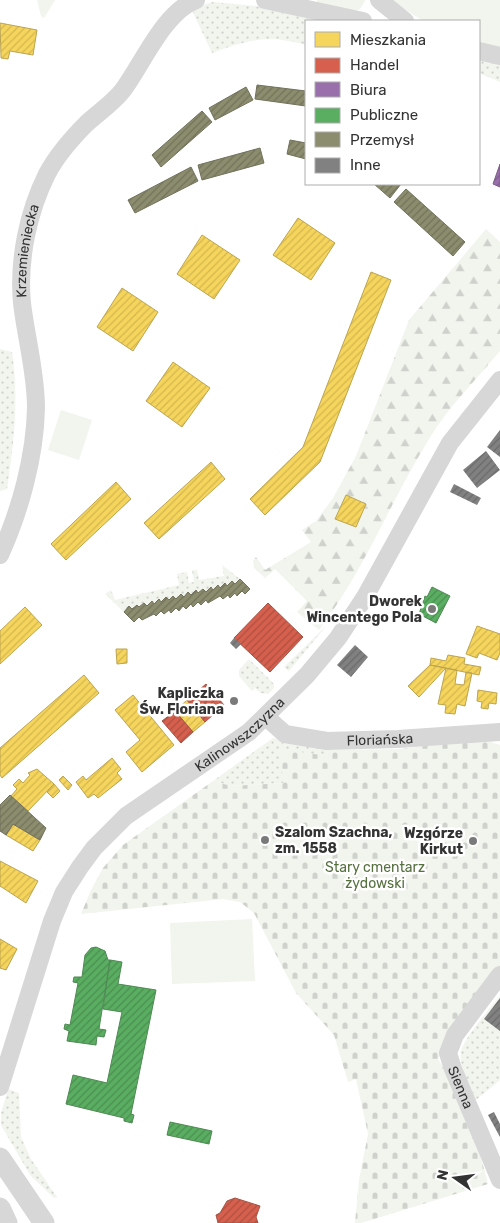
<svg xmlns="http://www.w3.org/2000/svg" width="500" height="1223" viewBox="0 0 500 1223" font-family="Rubik,sans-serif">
<defs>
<pattern id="grass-dots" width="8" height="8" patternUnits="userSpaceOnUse" patternTransform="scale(1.25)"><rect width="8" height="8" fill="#f1f5ed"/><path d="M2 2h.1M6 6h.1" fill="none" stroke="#cfd2cc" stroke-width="1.8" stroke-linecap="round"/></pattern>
<pattern id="forest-firs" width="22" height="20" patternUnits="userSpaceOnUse" patternTransform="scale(1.25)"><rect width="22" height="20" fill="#f1f5ed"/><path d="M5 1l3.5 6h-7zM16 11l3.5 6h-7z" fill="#cfd2cc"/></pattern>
<pattern id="cemetery-stones" width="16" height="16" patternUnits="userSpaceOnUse" patternTransform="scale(1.25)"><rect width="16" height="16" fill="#f1f5ed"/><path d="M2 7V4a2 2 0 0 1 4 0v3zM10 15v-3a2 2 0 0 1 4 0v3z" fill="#cfd2cc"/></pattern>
<pattern id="homes-hatch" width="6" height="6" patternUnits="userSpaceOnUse" patternTransform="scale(1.25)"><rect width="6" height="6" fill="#f6d55c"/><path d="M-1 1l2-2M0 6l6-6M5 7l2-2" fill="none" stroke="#d3b750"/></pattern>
<pattern id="shops-hatch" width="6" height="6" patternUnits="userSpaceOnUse" patternTransform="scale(1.25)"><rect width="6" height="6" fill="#d6604d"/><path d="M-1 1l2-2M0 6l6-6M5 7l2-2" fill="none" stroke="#ae5041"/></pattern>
<pattern id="offices-hatch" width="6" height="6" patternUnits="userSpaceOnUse" patternTransform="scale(1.25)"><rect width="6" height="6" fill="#9970ab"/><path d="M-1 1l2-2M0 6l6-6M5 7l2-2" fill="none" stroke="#7d5d8c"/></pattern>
<pattern id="public-hatch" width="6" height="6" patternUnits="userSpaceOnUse" patternTransform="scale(1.25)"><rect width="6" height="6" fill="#5aae61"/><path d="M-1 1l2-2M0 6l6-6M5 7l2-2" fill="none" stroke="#4b8e51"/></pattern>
<pattern id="industry-hatch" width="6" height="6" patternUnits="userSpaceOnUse" patternTransform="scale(1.25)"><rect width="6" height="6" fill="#8c8c6e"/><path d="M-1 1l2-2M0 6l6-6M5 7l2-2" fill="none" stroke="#73735b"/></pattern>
<pattern id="building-hatch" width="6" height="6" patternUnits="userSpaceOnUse" patternTransform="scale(1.25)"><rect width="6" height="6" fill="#818181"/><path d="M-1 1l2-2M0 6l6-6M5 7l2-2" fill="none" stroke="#6a6a6a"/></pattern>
</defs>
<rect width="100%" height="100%" fill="#fff"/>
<path fill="url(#grass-dots)" d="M213,2l63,6 61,13h-31v24c-37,-11 -59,-5 -94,8l-21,-45z
M479,56l21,6v20l-21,-9z
M0,349l12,3c7,47 2,91 -5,137l-7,2z
M222,565l18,14 -5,5 -3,-2 -5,4 -2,-2 -5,4 -2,-3 -5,5 -2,-3 -5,5 -3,-3 -5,4 -2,-2 -5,4 -3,-2 -4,4 -3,-3 -5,5 -3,-3 -4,4 -8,2 -2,-3 -5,5 -3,-3 -4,5 -3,-3 -5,4 -2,-2 -5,4 -3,-2 -5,5 -19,-18 6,-4 4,10 64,-15 -2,-11 10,-2 2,11 5,-1 -2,-12h5l2,10 25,-4z
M327,625l-38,46 -5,-4z
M249,659l25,25v4l-6,6 -7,-1 -6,-5 -3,3 -13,-15v-6z
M273,738l55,12v6l-45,27 -52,3 -18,-5z
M500,996v84l-24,20c-6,-14 -18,-33 -15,-49 3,-13 30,-44 39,-55z
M8,1089l11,4 2,44 10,22 26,38 -3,1 -24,-23 -29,-50v-12z"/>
<path fill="url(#forest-firs)" d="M37,0h18l-11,18 -3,-2z
M486,229l14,13v109c-24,29 -52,56 -71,88 -39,63 -65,132 -110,191l-22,-18 10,-11 -32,-32 -10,9 -11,-10 -1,-7 3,-4 9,13 46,-28 -9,-12 14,-9 17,-23 23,-42 53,-136z"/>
<path fill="url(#cemetery-stones)" d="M455,742h35l10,3v225l-46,61 -16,28c25,38 39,81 50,125l-127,39h-6l4,-43 9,-46 -12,-55 -8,3 -14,-47 -38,-42 -42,-80 -14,-11 -17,-3 -142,15 10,-24 12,-22 20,-23 90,-64 18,5 52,-3 -3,-34 48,7v-6l73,-1z"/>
<path fill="#f1f5ed" d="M317,0h48v1l-5,8 -4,2 -39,-7z
M391,0h109v48l-21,-5v-22h-56z
M61,410l31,10 -13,40 -31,-10z
M252,919l3,62 -83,3 -2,-61z"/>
<path fill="url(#homes-hatch)" stroke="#bca450" d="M0,23l37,7 -4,25 -23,-4 -2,8 -7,-1z
M298,218l37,25 -24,37 -38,-25z
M202,235l38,25 -26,39 -37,-25z
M371,272l20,8 -71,182 -55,53 -15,-16 53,-52z
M122,288l36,24 -25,39 -36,-24z
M173,362l37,26 -28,39 -36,-26z
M211,462l14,17 -66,60 -15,-16z
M116,482l15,17 -65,61 -15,-16z
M346,495l20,9 -10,23 -21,-8z
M25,607l17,18 -42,39v-33z
M477,626l23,8v19l-3,7 -18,-7 -2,5 -11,-4z
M116,649h11v14l-10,1z
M448,655l17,3 -1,6 17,3 -2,8 -49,-10 1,-7 15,3z
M430,665l16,3 -27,29 -11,-11z
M446,668l11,2 -2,14 9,1 2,-13 6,1 -7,33 -8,-2 -2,10 -10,-1 1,-8 -8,-1z
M84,675l15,18 -97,85 -2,-3v-27z
M478,690l19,3 -1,11 -7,-1 -1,6 -7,-1 1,-6 -5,-1z
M133,695l41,50 -32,27 -16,-20 14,-12 -25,-30z
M187,700l18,22 -12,10 -18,-21z
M112,758l9,11 -4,4 5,6 -24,19 -4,-4 -6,4 -12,-16 7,-6 3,4z
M37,769l17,15 -26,27 -17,-15 6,-7 -4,-4 6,-6 4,4 7,-8 -2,-2z
M63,776l9,9 -4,5 -9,-10z
M54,784l6,7 -7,7 -6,-6z
M13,824l27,16 -7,11 -27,-16z
M0,861l38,20 -12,22 -26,-17z
M0,939l17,10 -11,21 -6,-2z"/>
<path fill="url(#shops-hatch)" stroke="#a55245" d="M268,603l35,34 -33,35 -36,-34z
M206,684l18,21 -19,17 -18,-22z
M175,711l18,21 -12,11 -19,-22z
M235,1198l25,8 -4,11 2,6h-40l-2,-8 4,-2 7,-12z"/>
<path fill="url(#offices-hatch)" stroke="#7a5e87" d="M500,164v23l-7,-3z"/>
<path fill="url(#public-hatch)" stroke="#4e8953" d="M432,587l18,9 -14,27 -17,-9 6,-18 2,1z
M96,947l9,4 3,9h2l-11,69 7,1 -2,7 -7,-1 -1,9 -29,-4 2,-10 -5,-2 1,-5 5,1 8,-42 -5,-1 1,-5h8l3,-22 6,-7z
M110,960l12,2 -4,22 38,6 -25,124 3,1 -2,8 -8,-2v-3l-58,-14 7,-29 34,8 15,-71 -19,-3z
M170,1122l42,9 -3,13 -42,-9z"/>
<path fill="url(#industry-hatch)" stroke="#71715c" d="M257,85l49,6v15l-51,-7z
M246,87l7,13 -38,20 -6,-12z
M202,111l10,11 -51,45 -9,-12z
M290,140l16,3v16l-19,-5z
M260,148l4,15 -62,17 -4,-15z
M191,167l7,14 -63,32 -7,-13z
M374,184h27l-11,14z
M406,189l59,53 -12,14 -59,-54z
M240,579l10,10 -5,5 -3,-3 -5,5 -2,-3 -5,5 -2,-3 -5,4 -3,-3 -12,7 -2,-3 -5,5 -3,-3 -5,5 -2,-3 -5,5 -3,-3 -4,5 -3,-3 -5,5 -2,-3 -5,4 -3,-3 -5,5 -2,-2 -12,6 -3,-3 -5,5 -10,-10 5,-6 3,3 5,-4 2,2 5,-4 3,3 5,-5 2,3 5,-5 2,3 5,-5 3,3 4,-4 3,3 5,-5 3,3 4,-5 3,3 5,-5 2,3 5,-4 3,3 5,-5 2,3 5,-5 2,3 5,-5 2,3 5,-5 3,3z
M10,795l36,33 -6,12 -27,-16 -7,11 -6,-4v-26z"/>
<path fill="url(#building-hatch)" d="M500,430v27l-13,-10z
M486,451l14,19 -23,18 -14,-18z
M454,484l27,14 -4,7 -27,-13z
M234,638l7,6 -5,5 -6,-6z
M355,645l13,12 -17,20 -14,-12z
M500,998v33l-16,-12z
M494,1112l6,12v13l-12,-22z"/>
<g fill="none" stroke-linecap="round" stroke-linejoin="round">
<g stroke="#d7d7d7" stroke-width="18">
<path d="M265,0l98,21"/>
<path d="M379,0l26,21"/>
<path d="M479,51l21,5"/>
<path id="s1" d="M0,555c20,-44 35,-98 36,-147 0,-36 -10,-70 -14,-105 -4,-43 6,-91 25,-129 10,-19 25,-36 40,-51 12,-11 26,-20 36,-33 20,-27 41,-78 73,-90"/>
<path id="s2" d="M266,717l19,17 42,7 71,-2 102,-7"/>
<path id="s3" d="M500,975l-45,60 -7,18 5,16 47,111"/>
<path id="s4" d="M0,1087l52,-166 12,-29 16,-25 14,-19 32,-32 123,-84 58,-57 31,-37 27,-41 85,-154 50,-63"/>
</g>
<path stroke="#d7d7d7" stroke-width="21" d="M0,1158l44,65
M0,1208l7,15"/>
</g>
<g fill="#7a7a7a" stroke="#fff" stroke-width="2">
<circle cx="432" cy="609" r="5"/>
<circle cx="234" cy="701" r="5"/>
<circle cx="265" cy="840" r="5"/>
<circle cx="473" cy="841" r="5"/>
</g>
<g text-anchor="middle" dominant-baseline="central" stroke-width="5" stroke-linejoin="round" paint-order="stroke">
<g font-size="14" fill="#333" stroke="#fff">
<text stroke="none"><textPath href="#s1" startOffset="311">Krzemieniecka</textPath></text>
<text stroke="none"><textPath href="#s4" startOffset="444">Kalinowszczyzna</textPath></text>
<text stroke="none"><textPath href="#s2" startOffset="121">Floriańska</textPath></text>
<text stroke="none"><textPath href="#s3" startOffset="131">Sienna</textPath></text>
</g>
<g font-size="14" font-weight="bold" fill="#333" stroke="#fff" text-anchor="end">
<text x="422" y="601">Dworek<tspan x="422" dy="16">Wincentego Pola</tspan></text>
<text x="224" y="693">Kapliczka<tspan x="224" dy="16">Św. Floriana</tspan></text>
<text x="275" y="832" text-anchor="start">Szalom Szachna,<tspan x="275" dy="16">zm. 1558</tspan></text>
<text x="463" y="833">Wzgórze<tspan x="463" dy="16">Kirkut</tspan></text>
</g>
<g font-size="14" fill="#56703f" stroke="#fff">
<text x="375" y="867">Stary cmentarz<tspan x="375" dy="16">żydowski</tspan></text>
</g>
</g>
<rect x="305" y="20" width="175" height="165" fill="#ffffff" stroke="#adadad"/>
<rect x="315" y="32" width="25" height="15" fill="#f6d55c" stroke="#adadad"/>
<text x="350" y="45" font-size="15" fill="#333333">Mieszkania</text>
<rect x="315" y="58" width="25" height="15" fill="#d6604d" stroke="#adadad"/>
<text x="350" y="70" font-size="15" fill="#333333">Handel</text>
<rect x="315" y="82" width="25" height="15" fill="#9970ab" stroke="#adadad"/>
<text x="350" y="95" font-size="15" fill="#333333">Biura</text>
<rect x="315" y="108" width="25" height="15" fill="#5aae61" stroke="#adadad"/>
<text x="350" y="120" font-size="15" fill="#333333">Publiczne</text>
<rect x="315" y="132" width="25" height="15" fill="#8c8c6e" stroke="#adadad"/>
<text x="350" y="145" font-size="15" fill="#333333">Przemysł</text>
<rect x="315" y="158" width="25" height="15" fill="#818181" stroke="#adadad"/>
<text x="350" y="170" font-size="15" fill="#333333">Inne</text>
<g transform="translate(455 1178) rotate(284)" stroke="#ffffff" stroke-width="4" paint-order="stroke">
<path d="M0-4L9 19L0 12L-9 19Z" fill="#333333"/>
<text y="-8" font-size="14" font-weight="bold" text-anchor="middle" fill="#333333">N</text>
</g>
</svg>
